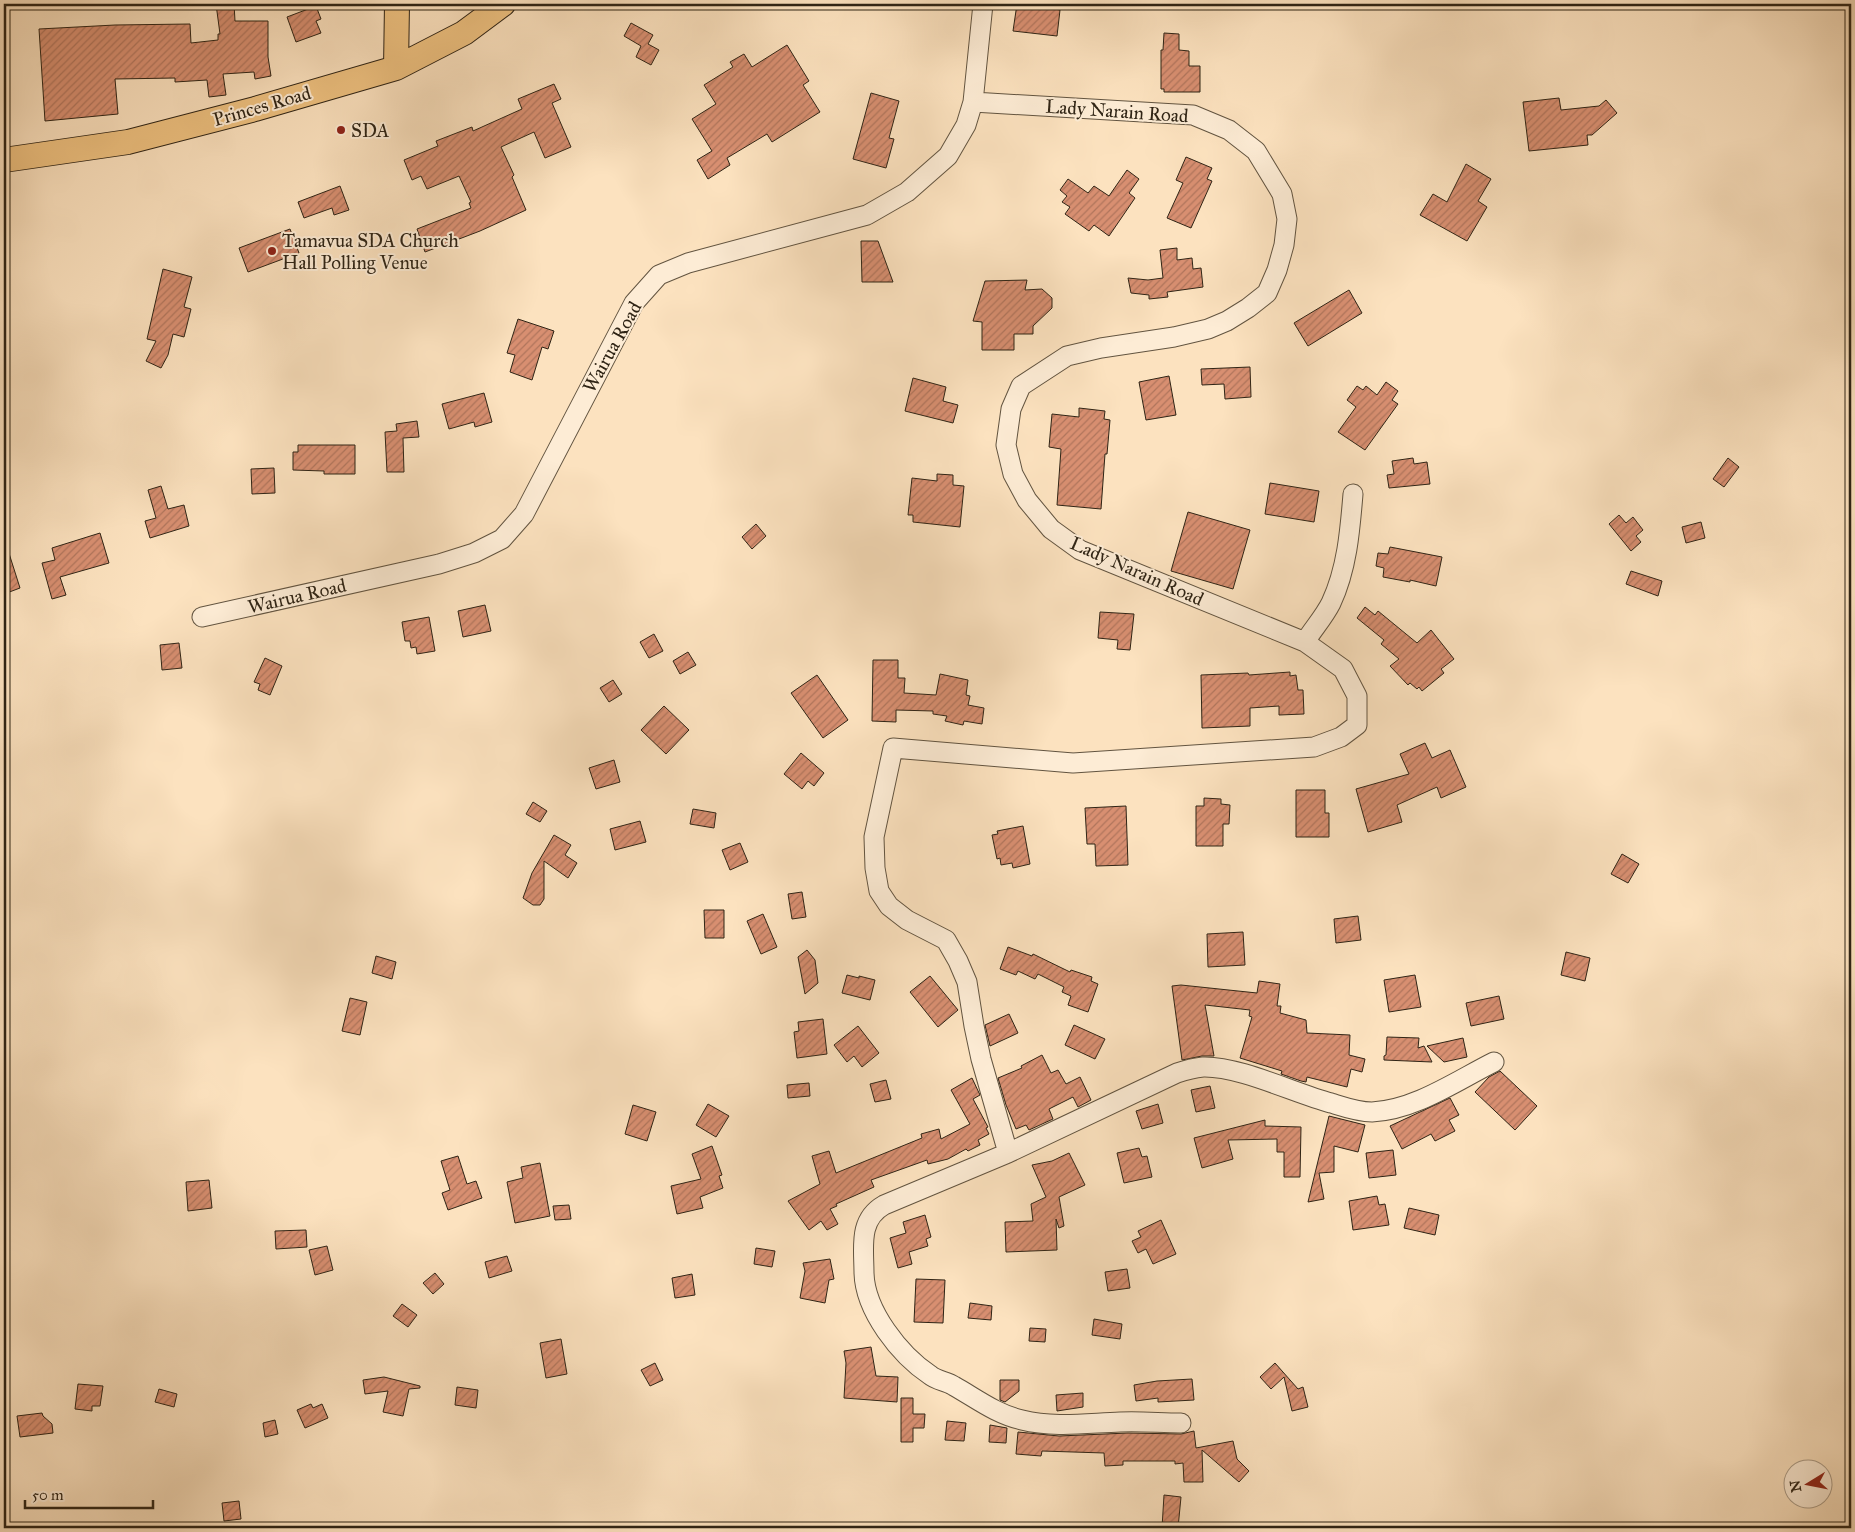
<svg xmlns="http://www.w3.org/2000/svg" width="1855" height="1532" viewBox="0 0 1855 1532" font-family="'IM FELL Great Primer',serif">
<defs>
<pattern id="building-hatch" width="6" height="6" patternUnits="userSpaceOnUse" patternTransform="scale(1.25)"><rect width="6" height="6" fill="#d88f71"/><path d="M-1 1l2-2M0 6l6-6M5 7l2-2" fill="none" stroke="#b0755c"/></pattern>
</defs>
<rect width="100%" height="100%" fill="#fce2bf"/>
<filter id="stains"><feTurbulence type="fractalNoise" baseFrequency=".004" numOctaves="4"/><feColorMatrix values="0 0 0 0 .2 0 0 0 0 .09 0 0 0 0 .02 0 0 0 .5 -.17"/></filter>
<radialGradient id="worn" r=".72"><stop offset=".6" stop-color="#630" stop-opacity="0"/><stop offset="1" stop-color="#630" stop-opacity=".3"/></radialGradient>
<path fill="url(#building-hatch)" stroke="#2f2415" d="M216,4h18l1,17h33v36l3,19 -16,3 -1,-7 -31,2 3,21 -17,2 -2,-17 -32,2v-4l-60,1 3,35 -73,7 -6,-92 76,-4 75,-1 1,19 27,-3v-6h2z
M1017,4h26l-1,3 18,3 -3,26 -44,-5z
M316,6l5,13 -5,2 5,12 -25,9 -9,-25z
M631,23l22,12 -5,9 11,6 -8,15 -15,-8 5,-11 -17,-10z
M1164,33l15,1v16l10,1v15h11v26h-36v-3h-3v-39h2z
M787,45l22,36 -6,4 17,27 -48,30 -5,-8 -40,24 3,7 -22,14 -11,-19 15,-9 -20,-32 24,-15 -12,-19 29,-18 -3,-5 14,-8 8,13z
M554,84l7,15 -9,4 19,44 -26,11 -11,-26 -33,15 13,28 -2,2 14,33 -46,21 -55,21 -8,-23 54,-21 -2,-5 2,-1 -12,-26 -32,13 -6,-13 -9,4 -8,-20 34,-14 -2,-5 36,-14 1,4 49,-22 -4,-10z
M871,93l28,8 -10,37 5,1 -8,29 -33,-9z
M1559,98l2,12 38,-4 7,-6 11,13 -25,22h-5l1,10 -59,6 -6,-49z
M1186,157l26,11 -5,11 5,2 -21,47 -24,-10 16,-35 -7,-3z
M1466,164l25,15 -13,22 9,6 -20,34 -47,-26 13,-21 14,8z
M1127,170l12,9 -10,14 6,5 -26,38 -15,-11 -5,6 -24,-17 5,-7 -8,-5 5,-6 -7,-6 8,-11 20,14 6,-7 15,10z
M340,186l9,24 -15,5 -2,-7 -28,10 -6,-16z
M290,229l9,24 -51,19 -9,-24z
M861,241h17l15,41h-31z
M1177,248v12l15,-2 1,11 8,-1 2,19 -36,5 1,5 -19,2v-4l-18,-2 -3,-15 20,2 15,-2 -3,-28z
M163,269l29,8 -8,30 7,2 -7,28 -11,-3 -5,21 -7,13 -15,-7 10,-20 -9,-2z
M1027,280l-2,10 17,-1 10,9v10l-19,18v8h-19v16h-32v-28l-9,-1 12,-40z
M1349,290l13,23 -54,33 -14,-23z
M518,319l36,12 -6,18 -6,-2 -10,33 -22,-8 5,-17 -8,-2z
M1250,367l1,30 -26,2 -1,-15 -22,1 -1,-16z
M1169,376l7,39 -30,5 -7,-38z
M913,378l33,9 -3,14 15,4 -5,18 -48,-12z
M1386,382l12,9 -6,9 6,4 -33,46 -27,-18 18,-25 -9,-7 10,-14 6,4 3,-4 11,9z
M484,393l8,29 -17,5 -1,-5 -25,7 -7,-25z
M1079,408l26,3 -1,8 6,1 -3,34h-2l-4,55 -44,-4 4,-56 -12,-2 3,-33 27,3z
M417,421l2,16 -16,1 1,34h-17l-2,-40 12,-1 -1,-7z
M298,445h57v29h-31v-3l-31,-1v-18h5z
M1413,458l1,6 13,-2 3,22 -41,4 -2,-13 7,-1 -2,-13z
M1728,458l11,9 -15,20 -11,-8z
M274,468l1,25 -23,1 -1,-25z
M937,474l16,1v10l11,1 -4,41 -47,-5v-7h-5l4,-37 25,3z
M1270,483l49,8 -5,31 -49,-8z
M161,486l7,23 16,-4 5,21 -39,12 -5,-17 11,-3 -8,-28z
M1188,512l62,18 -17,59 -62,-18z
M1619,515l7,8 7,-6 10,13 -7,6 5,6 -10,9 -22,-27z
M1701,522l4,16 -19,5 -4,-16z
M756,524l10,12 -14,13 -10,-12z
M100,533l9,30 -49,14 6,18 -14,4 -10,-36 13,-3 -3,-12z
M4,547h3l13,41 -16,6z
M1390,547l52,10 -6,29 -26,-6v2l-27,-5 1,-9 -8,-2 2,-13 10,1z
M1631,571l31,10 -4,15 -32,-12z
M485,605l6,26 -28,6 -5,-26z
M1365,607l10,8 3,-4 39,32 14,-13 23,29 -13,10 3,4 -22,18 -3,-4 -2,2 -7,-6 -2,2 -18,-19 9,-7 -18,-15 3,-4 -27,-22z
M1100,612l34,2 -4,36 -13,-1 1,-9 -20,-2z
M429,617l6,34 -18,3 -1,-7 -5,1 -1,-7h-5l-3,-19z
M654,634l9,17 -14,7 -9,-16z
M179,643l3,25 -20,2 -2,-25z
M688,652l8,13 -16,9 -7,-13z
M265,658l17,8 -12,29 -12,-5 2,-6 -6,-2z
M873,660h25v18h7l-1,15 32,2 4,-21 28,6 -2,15 4,1 -2,9 16,3 -2,16 -18,-3 -1,4 -18,-4 2,-5 -14,-2v-3l-37,-1v12l-24,-1z
M1290,672v4l6,-1 2,15h5l1,24 -25,1v-9l-29,2v18l-48,2 -1,-53 47,-2 1,2z
M817,675l31,45 -25,18 -32,-45z
M613,680l9,14 -13,8 -9,-14z
M664,706l25,24 -23,24 -25,-24z
M1425,743l7,15 18,-8 16,37 -25,11 -4,-11 -40,18 5,17 -34,10 -12,-43 53,-15 -9,-20z
M801,753l23,20 -10,13 -6,-5 -6,8 -18,-15z
M614,760l6,22 -24,7 -7,-21z
M1296,790h29v23h4v24h-33z
M1204,798l17,1v5l9,1 -1,19h-6v22h-27v-40h8z
M533,802l14,9 -7,11 -14,-8z
M1126,806l2,59 -32,1 -1,-22h-8l-2,-36z
M693,809l23,4 -2,15 -24,-4z
M640,821l6,21 -31,8 -5,-21z
M1023,826l7,38 -17,4 -1,-5 -11,2 -1,-7 -3,1 -5,-24 6,-1 -1,-3z
M554,835l17,10 -6,10 12,8 -9,15 -24,-17v38l-4,6h-7l-10,-7 9,-25z
M740,843l8,19 -18,8 -8,-20z
M1622,854l17,10 -11,19 -17,-9z
M802,892l4,25 -14,2 -4,-25z
M704,910h20v28h-19z
M763,914l14,33 -16,7 -14,-33z
M1358,916l3,24 -25,3 -2,-24z
M1243,932l2,33 -37,2 -1,-33z
M1008,947l24,9 1,-2 37,18 1,-2 21,7 -1,4 7,3 -10,28 -20,-7 3,-9 -9,-4 2,-5 -26,-13 -3,5 -17,-8 -2,4 -16,-6z
M807,950l8,10 3,23 -13,11 -7,-37z
M1566,952l24,6 -5,23 -24,-6z
M376,956l20,6 -4,17 -20,-6z
M847,975l12,3v-2l16,4 -5,20 -28,-7z
M1415,975l6,32 -32,5 -5,-32z
M930,976l28,34 -20,17 -28,-35z
M1259,981l21,3 -3,22h4l-1,7 26,7 1,13 43,2 -1,20 16,4 -3,13 -11,-3 -4,18 -40,-10 -1,5 -5,-1 -20,-7 1,-3 -42,-13 12,-41 -3,-1 1,-6 -45,-5 9,51h-12l-20,4 -10,-74 9,-1 76,8z
M1499,996l5,23 -33,7 -5,-23z
M350,998l17,4 -7,33 -18,-4z
M1009,1014l9,19 -28,13 -5,-21z
M823,1019l4,35 -30,4 -3,-26 5,-1 -1,-9z
M1074,1025l31,14 -10,20 -30,-14z
M858,1026l21,27 -17,14 -8,-11 -7,6 -13,-17z
M1387,1037l32,1 -1,10 6,-2 8,16 -48,-2v-4l2,-1z
M1463,1038l4,19 -23,5 -17,-16z
M1042,1055l9,18 7,-3 8,14 14,-7 11,23 -13,7 -5,-10 -24,12 4,10 -24,11 -3,-5 -10,4 -10,-24 -8,-27 24,-10 -1,-2z
M1500,1071l37,35 -22,24 -40,-38 14,-15z
M972,1078l8,17 -7,4 15,28 -2,1 3,6 -11,6 2,5 -12,6 -2,-2 -18,10 -20,5 -1,-4 -56,20 3,7 -38,17 1,2 -7,3 8,15 -11,6 -6,-9 -12,9 -21,-29 32,-17 -8,-28 17,-5 7,22 86,-35 -1,-4 18,-5 2,10 29,-15 -19,-34z
M886,1080l5,19 -16,3 -5,-18z
M809,1083l1,13 -22,2 -1,-13z
M1210,1086l5,22 -19,4 -5,-22z
M1450,1098l9,17 -10,5 6,11 -20,10 -4,-7 -29,15 -12,-23z
M708,1104l21,12 -13,21 -20,-12z
M1158,1104l5,19 -21,6 -6,-18z
M633,1105l23,7 -9,29 -22,-7z
M1329,1116l36,9 -7,27 -24,-6v26l-15,1 5,26 -16,3z
M1265,1120v6l36,1 -1,50h-16v-25h-7v-13l-49,1 5,19 -31,9 -8,-30z
M712,1146l10,29 -3,1 4,12 -23,9 3,11 -26,6 -6,-28 30,-7 -9,-25z
M1139,1148l3,9 5,-1 5,21 -28,6 -7,-30z
M1393,1150l3,25 -27,3 -3,-25z
M1069,1153l16,32 -26,12 5,29 -5,2 -3,-9 1,31 -51,2 -1,-30 28,-1 -2,-17 15,-7 -14,-32 20,-4z
M458,1156l9,28 9,-3 6,17 -34,12 -6,-17 8,-3 -9,-29z
M540,1163l10,53 -35,7 -8,-41 16,-4 -2,-11z
M209,1180l3,28 -24,3 -2,-29z
M1377,1196l2,9 6,-1 4,21 -36,5 -4,-29z
M569,1205l2,14 -16,1 -2,-14z
M1409,1208l30,7 -4,20 -31,-7z
M925,1215l6,22 -5,2 2,7 -19,6 3,12 -14,4 -8,-30 16,-5 -3,-11z
M1161,1220l15,34 -23,10 -7,-15 -8,4 -6,-12 9,-4 -3,-6z
M306,1230l1,17 -31,2 -1,-18z
M327,1246l6,24 -18,5 -6,-25z
M756,1248l19,3 -3,16 -18,-3z
M507,1256l5,15 -23,7 -4,-16z
M830,1259l4,20 -5,1 -4,23 -25,-5 5,-27 -2,-8z
M1127,1269l3,19 -22,3 -3,-19z
M435,1273l9,11 -11,10 -10,-11z
M692,1274l3,21 -20,3 -3,-20z
M916,1279l29,1 -2,43 -29,-1z
M970,1303l22,3 -1,14 -23,-2z
M402,1304l15,11 -9,12 -15,-11z
M1094,1319l28,5 -2,15 -28,-4z
M1030,1328l16,1 -1,13 -16,-1z
M561,1339l6,35 -21,4 -6,-35z
M871,1347l5,29 22,1 -1,25 -53,-4 2,-35 -2,-12z
M655,1363l8,17 -13,6 -9,-16z
M1275,1363l23,26 5,-2 5,20 -16,4 -8,-34 -13,12 -11,-12z
M384,1377l36,9v2l-11,1 -6,27 -20,-4 5,-21 -23,3 -2,-14z
M1192,1379l2,21 -36,2v-4l-22,3 -2,-16 23,-4z
M1000,1380h19v11l-14,11 -5,-2z
M78,1384l25,2 -3,20h-8v5l-17,-2z
M457,1387l21,3 -2,18 -21,-3z
M159,1389l18,5 -3,13 -19,-5z
M1083,1393v14l-26,4 -1,-16z
M901,1398h12v16h12l-1,14h-11v14h-12z
M311,1404l2,4 9,-4 6,14 -23,10 -8,-18z
M42,1413l1,3 9,8 1,9 -33,4 -3,-21z
M275,1420l3,14 -13,3 -2,-14z
M947,1421l19,2 -2,18 -19,-1z
M990,1425l17,3 -1,15 -17,-1z
M1194,1431l2,17 37,-7 4,18 12,12 -10,11 -37,-32 1,32h-19l-1,-19 -8,1v-3h-52v4l-18,1 -1,-13 -62,-2 -1,5 -25,-2 2,-22 41,4 69,-3 53,1z
M1164,1495l17,2 -3,31h-16z
M239,1501l2,18 -17,2 -2,-18z"/>
<g fill="none" stroke-linecap="round" stroke-linejoin="round">
<g stroke="#625440" stroke-width="21">
<path id="minor" d="M973,102l220,13 36,15 27,21 26,43 5,25 -3,26 -7,25 -10,23 -19,15 -21,13 -19,8 -34,8 -73,11 -34,8 -46,30 -10,23 -5,36 7,29 14,26 24,29 29,21 225,92 38,27 14,27v29l-16,12 -27,10 -241,16 -180,-15 -19,89 1,31 4,23 10,15 18,14 39,20 12,21 9,21 7,44 7,33 27,94
M202,617l237,-53 35,-11 28,-14 22,-25 110,-211 25,-28 29,-12 179,-48 40,-23 41,-36 18,-31 7,-23 10,-98
M1305,642c8,-13 19,-25 26,-39 16,-34 19,-72 22,-109
M1181,1423c-20,0 -40,-2 -61,-1 -32,1 -66,6 -98,-2 -26,-6 -45,-21 -68,-34 -7,-5 -17,-5 -24,-11 -30,-20 -65,-64 -66,-102 0,-26 -6,-53 20,-68l124,-52 169,-80c9,-3 17,-5 26,-6 36,-1 91,26 128,36 13,4 27,9 41,9 43,-2 84,-31 122,-50"/>
</g>
<g stroke="#2f2415" stroke-width="26">
<path id="major" d="M396,68l1,-64
M4,160l124,-18 127,-33 141,-41 68,-35 39,-29"/>
</g>
<use href="#minor" stroke="#fdecd5" stroke-width="19"/>
<use href="#major" stroke="#eec180" stroke-width="24"/>
</g>
<g fill="#8f2418" stroke="#fdecd5" stroke-width="2">
<circle cx="341" cy="130" r="5"/>
<circle cx="272" cy="251" r="5"/>
</g>
<g text-anchor="middle" dominant-baseline="central" stroke-width="4" stroke-linejoin="round" paint-order="stroke">
<g font-size="19" fill="#2f2415" stroke="#fdecd5">
<text transform="translate(262 106) rotate(-16)">Princes Road</text>
<text transform="translate(1117 111) rotate(4)">Lady Narain Road</text>
<text transform="translate(612 347) rotate(-61)">Wairua Road</text>
<text transform="translate(1137 571) rotate(24)">Lady Narain Road</text>
<text transform="translate(297 596) rotate(-13)">Wairua Road</text>
</g>
<g font-size="19" fill="#2f2415" stroke="#fdecd5" text-anchor="start">
<text x="351" y="130">SDA</text>
<text x="282" y="240">Tamavua SDA Church<tspan x="282" dy="22">Hall Polling Venue</tspan></text>
</g>
</g>
<rect width="1855" height="1532" fill="none" stroke="#fce2bf" stroke-width="20"/>
<rect x="5" y="5" width="1845" height="1522" fill="none" stroke="#2f2415" stroke-width="2.5"/>
<rect x="10" y="10" width="1835" height="1512" fill="none" stroke="#2f2415"/>
<g transform="translate(1808 1484) rotate(260)"><circle r="24" fill="#fdecd5" stroke="#ab9c88"/>
<path d="M0-4L9 19L0 12L-9 19Z" fill="#8f2418"/>
<text y="-8" font-size="14" font-weight="bold" text-anchor="middle" fill="#2f2415">N</text>
</g>
<path d="M25 1500v8h128v-8" fill="none" stroke="#2f2415" stroke-width="2.5"/>
<text x="32" y="1500" font-size="15" fill="#2f2415" stroke="#fdecd5" stroke-width="4" paint-order="stroke">50 m</text>
<rect width="100%" height="100%" filter="url(#stains)"/>
<rect width="100%" height="100%" fill="url(#worn)"/>
</svg>
